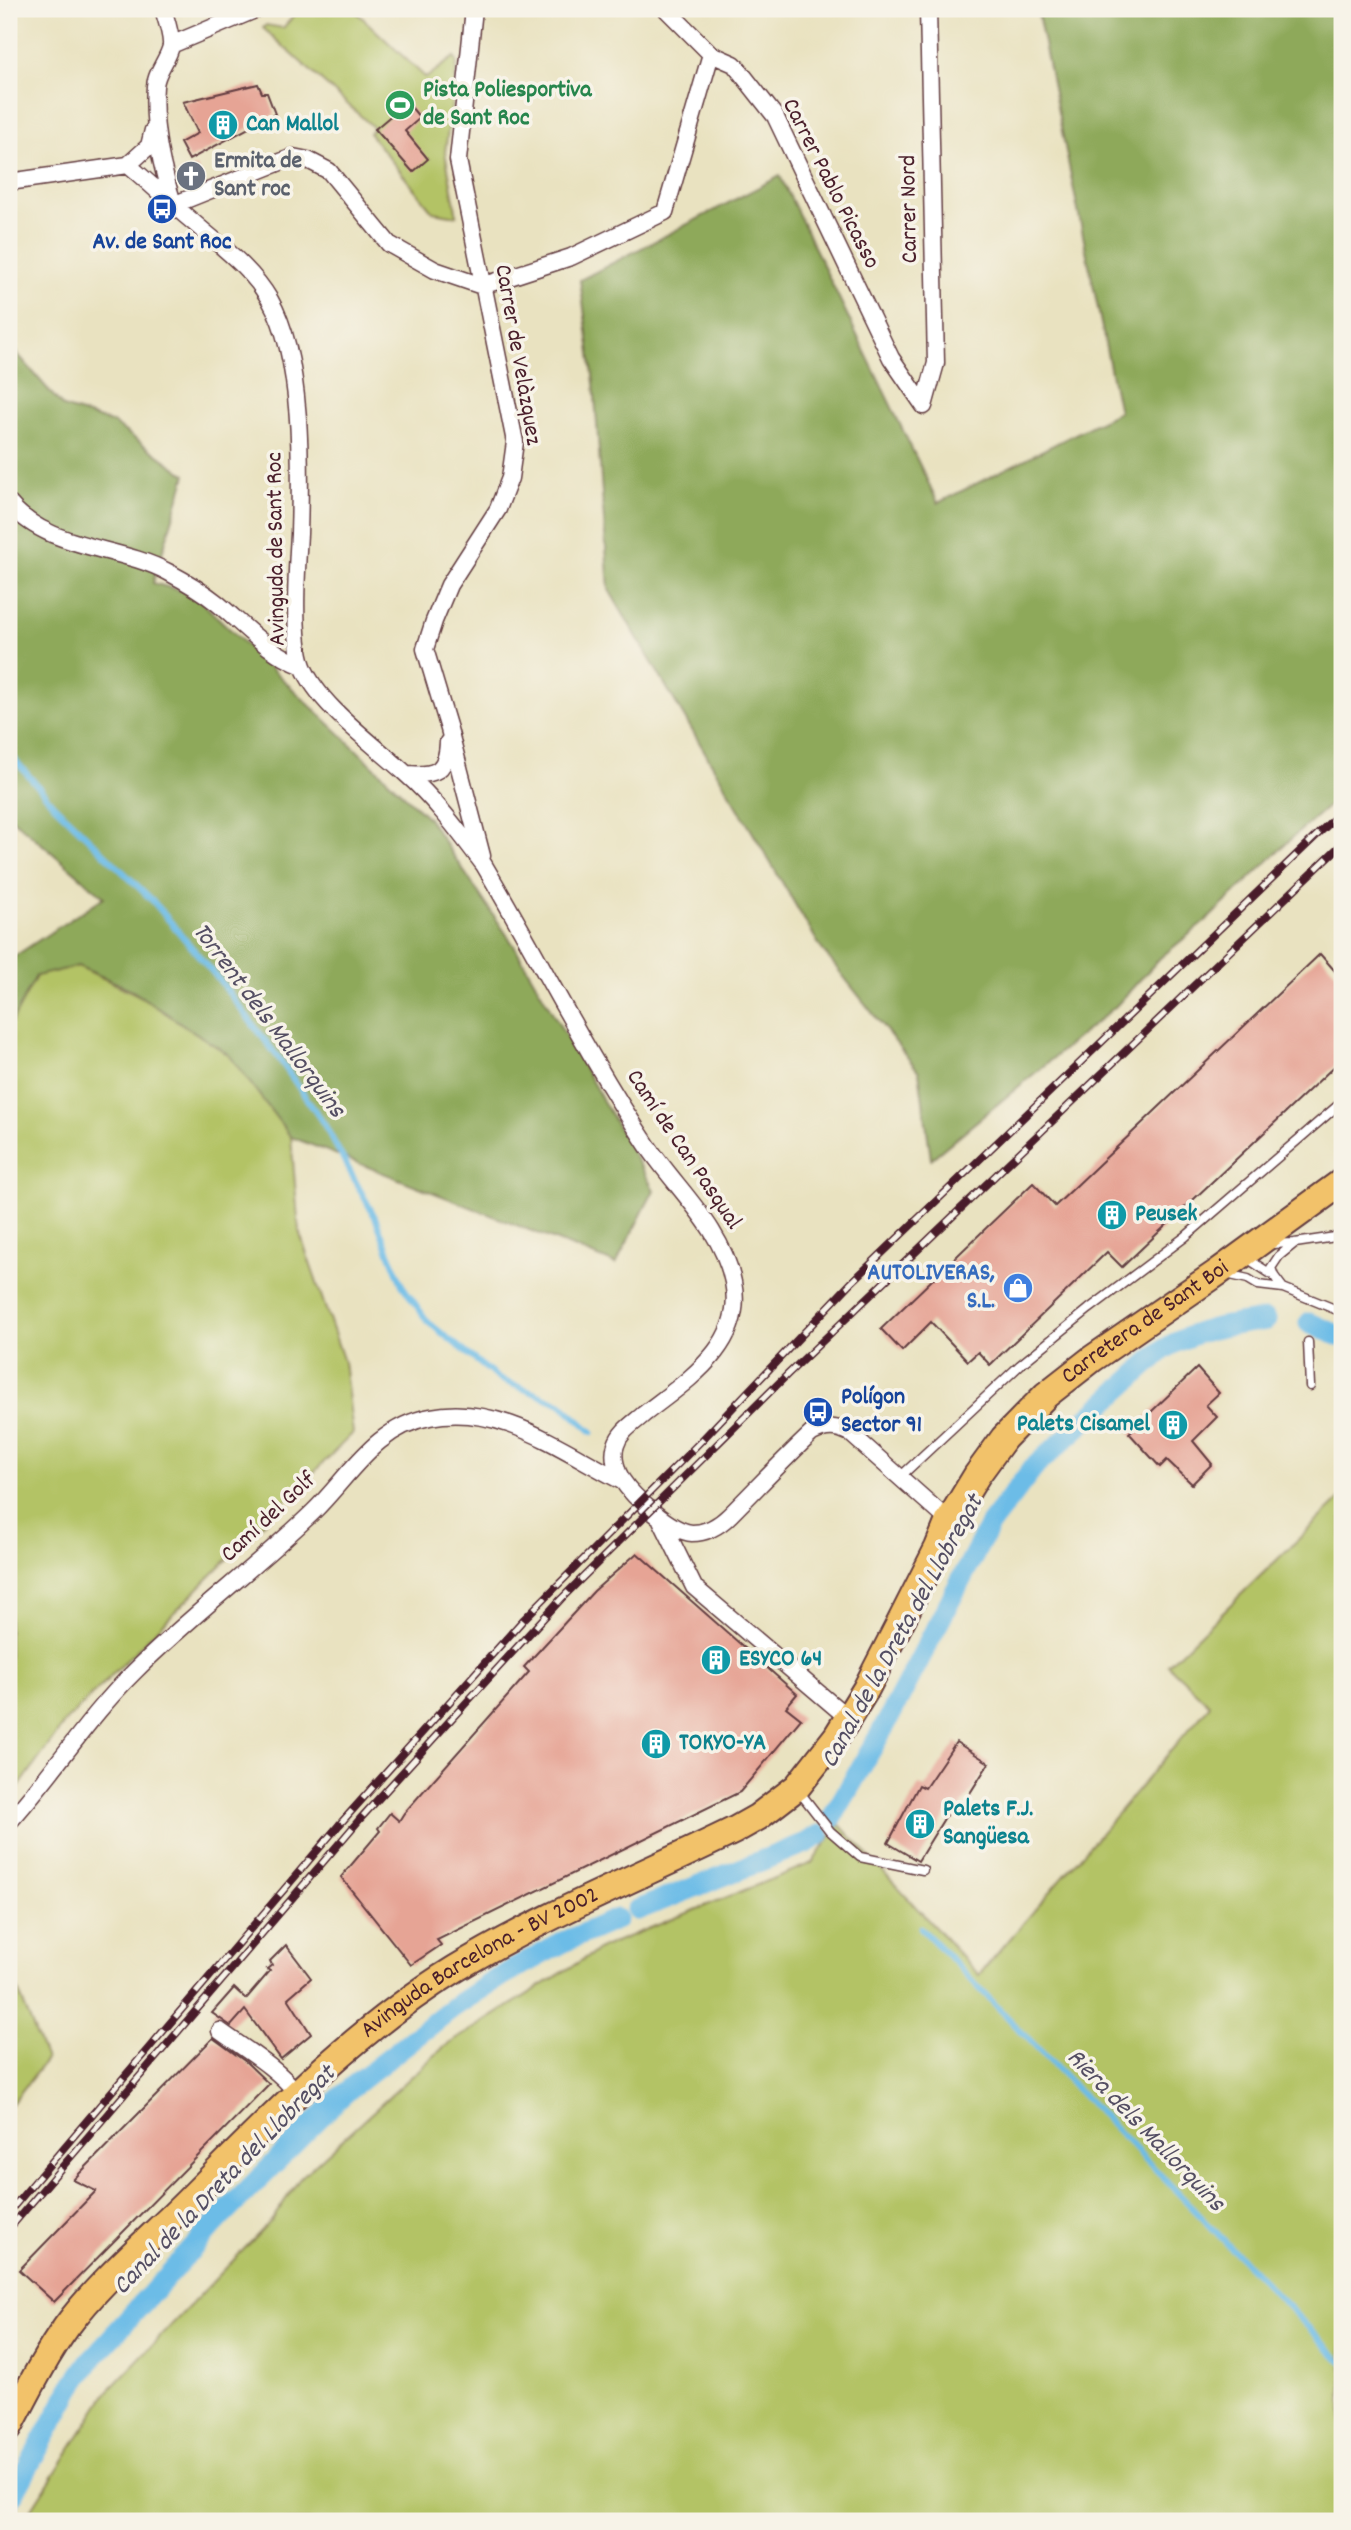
<svg xmlns="http://www.w3.org/2000/svg" width="1351" height="2530" viewBox="0 0 1351 2530" font-family="Dekko,sans-serif">
<rect width="100%" height="100%" fill="#f7f3e8"/>
<filter id="ink" filterUnits="userSpaceOnUse"><feTurbulence type="fractalNoise" baseFrequency=".0143" numOctaves="2"/><feDisplacementMap in="SourceGraphic" scale="14" xChannelSelector="R" yChannelSelector="G"/><feConvolveMatrix kernelMatrix="1 2 1 2 8 2 1 2 1" color-interpolation-filters="sRGB"/></filter>
<filter id="wash" filterUnits="userSpaceOnUse"><feTurbulence type="fractalNoise" baseFrequency=".00686" numOctaves="4" result="noise"/><feDisplacementMap in="SourceGraphic" scale="28" xChannelSelector="R" yChannelSelector="G"/><feGaussianBlur stdDeviation="1.57" result="paint"/><feColorMatrix in="noise" values="0 0 0 0 0 0 0 0 0 0 0 0 0 0 0 0 0 1.4 0 .05"/><feComposite in="paint" operator="in"/></filter>
<g filter="url(#wash)">
<rect width="100%" height="100%" fill="#e9e2c0"/>
<path fill="#b3c365" stroke="#7e7148" stroke-width="2" d="M300,9h53l73,69 28,-21 3,5 -2,20 -10,70 12,64 -24,-4 -64,-79 5,-5 -111,-100 3,-3 17,3z
M78,966l62,30 89,59 62,82 8,94 45,131 9,71 -288,289 -56,79v-774l27,-51z
M1342,1497v1024h-1318l84,-130 164,-171 28,-42 144,-131 159,-100 209,-84 27,-39 140,151 231,-270 -42,-40z
M9,1967l37,93 -37,47z"/>
<path fill="#8ea95a" stroke="#6c6442" stroke-width="2" d="M1037,9h305v785l-50,44 -85,82 -47,38 -44,48 -185,153 -12,-87 -98,-124 -212,-358 -15,-207 -14,-103 200,-104 158,327 181,-91z
M9,344l54,63 50,16 73,52 -33,108 40,11 235,224 87,129 139,243 -38,74 -325,-127 -62,-82 -101,-67 -50,-22 -42,10 -27,51v-67l95,-63 -95,-81z"/>
<g fill="none" stroke-linecap="round" stroke-linejoin="round">
<path stroke="#6cbce7" stroke-width="6" d="M9,753l45,52 98,95 68,81 60,79 44,64 51,93 27,68 26,37 71,57 62,25 31,28
M921,1928l421,434"/>
<path stroke="#6cbce7" stroke-width="21" d="M1309,1323l33,14
M832,1818l55,-96 103,-198 43,-56 130,-118c32,-21 66,-25 103,-30
M637,1910l169,-67 13,-8
M9,2502l63,-115 17,-25 133,-146 113,-114 18,-16 99,-78 46,-30 66,-36 53,-23"/>
</g>
<g id="blocks">
<path fill="#e6a495" d="M258,84l4,9h5l8,21 -86,46 -9,-17 18,-10 -15,-31z
M407,102l13,16 -15,13 23,28 -15,13 -38,-43z
M197,167l5,15 -17,6 -5,-15z
M1320,954l22,25v80l-220,208 -15,-15 -117,113 -12,-13 -10,9 -37,-39 -29,29 -21,-22 152,-146 22,23z
M1197,1368l22,25 -13,12 11,12 -24,24 19,23 -20,20 -25,-24 -7,7 -31,-34z
M637,1553l160,141 -11,13 15,12 -61,73 -303,148 4,5 -30,20 -70,-88 39,-46 -2,-3 12,-15 9,8 5,-8 125,-141 -5,-5 70,-76z
M956,1742l33,21 -29,46 -7,-5 -35,57 -30,-18 31,-58 6,3z
M286,1945l25,33 -23,20 23,36 -30,25 -36,-49 -14,16 -19,-13 22,-25 12,11 24,-28 -3,-2 5,-4 -2,-4z
M213,2038l33,24 23,22 -215,218 -35,-32 77,-79 -23,-11z"/>
</g>
</g>
<g filter="url(#ink)">
<use href="#blocks" fill-opacity="0" stroke="#623c41" stroke-width="2"/>
<g fill="none" stroke-linecap="round" stroke-linejoin="round">
<g stroke="#623c41" stroke-width="11">
<path id="service" d="M1271,1244l24,-1 47,-7
M1245,1257l29,19 9,12
M1226,1274l22,5 10,6 25,3 59,24
M1274,1276l-3,-8 8,-12 16,-13
M1308,1342l2,44
M900,1477l120,-112 69,-56 96,-72 157,-135
M798,1790l32,41 30,26 63,13"/>
</g>
<g stroke="#623c41" stroke-width="19">
<path id="minor" d="M163,9c3,10 9,27 8,37 -3,14 -15,25 -16,40 -3,39 6,80 18,117
M474,9l-16,151 57,282 -5,36 -12,31 -49,76 -15,36 -9,28 24,80 33,127
M666,9l45,45 23,10 41,52 116,242 33,48
M171,45l86,-36
M128,165l21,-19 4,-16
M9,182l119,-17c22,18 42,38 64,56 27,24 59,46 78,79 33,57 31,169 29,234 -2,33 -7,103 4,132 15,39 72,79 102,107 31,27 55,60 79,92 55,93 103,190 163,280 30,45 75,82 86,137 13,63 -47,99 -89,132 -10,9 -24,17 -28,31 -4,10 0,26 6,35 11,17 50,52 70,53 15,0 27,-7 38,-18 27,-27 54,-56 82,-82 14,-7 24,-7 38,0l99,88
M173,205l120,-48 15,3 21,11 60,73 46,26 47,16 89,-29 94,-45 46,-158
M924,406l12,-43 -8,-354
M9,503c39,47 108,42 159,69 17,9 34,19 49,31 29,24 51,50 86,63
M407,774c28,2 40,-2 41,-32
M661,1520l33,67 154,131
M9,1822c44,-48 79,-105 126,-151 56,-56 121,-104 178,-159 37,-36 62,-85 117,-95 72,-14 132,34 192,64
M220,2031c26,19 56,36 76,61"/>
</g>
<g stroke="#623c41" stroke-width="30">
<g id="primary">
<path id="s1" d="M9,2427c18,-34 35,-69 58,-101 34,-46 81,-85 121,-125 84,-84 165,-169 267,-232 89,-54 186,-93 280,-139l23,-13 39,-30 40,-51 29,-47 34,-66 38,-75 11,-27 28,-46 27,-37 42,-43 46,-36 125,-86 125,-91"/>
</g>
</g>
<use href="#service" stroke="#fff" stroke-width="8"/>
<use href="#minor" stroke="#fff" stroke-width="16"/>
<use href="#primary" stroke="#f2c26a" stroke-width="26"/>
<g stroke="#4a1f2b" stroke-width="8">
<path id="rail" d="M9,2212l330,-387 185,-206 178,-179 149,-157 491,-472
M9,2229l351,-410 201,-220 227,-225 554,-530"/>
</g>
<use href="#rail" stroke="#f7f3e8" stroke-width="5" stroke-dasharray="16" stroke-linecap="butt"/>
</g>
</g>
<defs>
<g id="stadium-disc" transform="scale(1.575)"><circle r="9.5" fill="#2e9e5b" stroke="#f7f3e8"/><path d="M0-5a6.5 5 0 1 0 0 10a6.5 5 0 1 0 0-10ZM-3.5-1.8h7v3.6h-7Z" fill="#fff"/></g>
<g id="building-disc" transform="scale(1.575)"><circle r="9.5" fill="#0f9aa8" stroke="#f7f3e8"/><path d="M-4-6H4V6H1V3H-1V6H-4ZM-2.5-4.3h1.7v1.8h-1.7ZM.8-4.3h1.7v1.8H.8ZM-2.5-1h1.7V.8h-1.7ZM.8-1h1.7V.8H.8Z" fill="#fff"/></g>
<g id="church-disc" transform="scale(1.575)"><circle r="9.5" fill="#6b7280" stroke="#f7f3e8"/><path d="M-1.2-6h2.4v3.5h3.3v2.4h-3.3V6h-2.4V-.1h-3.3v-2.4h3.3Z" fill="#fff"/></g>
<g id="bus-disc" transform="scale(1.575)"><circle r="9.5" fill="#1a4fb4" stroke="#f7f3e8"/><path d="M-5-6H5V4H4V6H2V4H-2V6H-4V4H-5ZM-3.5-4V0h7V-4ZM-3.5 1.2v1.5H-2V1.2ZM2 1.2v1.5H3.5V1.2Z" fill="#fff"/></g>
<g id="shop-disc" transform="scale(1.575)"><circle r="9.5" fill="#3f7fe0" stroke="#f7f3e8"/><path d="M-5-2.5h2.3a2.7 3.5 0 0 1 5.4 0H5L5.5 6h-11ZM-1.5-2.5h3a1.5 2.3 0 0 0-3 0Z" fill="#fff"/></g>
</defs>
<g fill-rule="evenodd">
<use href="#stadium-disc" x="400" y="105"/>
<use href="#building-disc" x="223" y="125"/>
<use href="#church-disc" x="191" y="176"/>
<use href="#bus-disc" x="162" y="209"/>
<use href="#building-disc" x="1112" y="1215"/>
<use href="#shop-disc" x="1018" y="1288"/>
<use href="#bus-disc" x="818" y="1412"/>
<use href="#building-disc" x="1173" y="1425"/>
<use href="#building-disc" x="716" y="1660"/>
<use href="#building-disc" x="656" y="1744"/>
<use href="#building-disc" x="920" y="1824"/>
</g>
<g text-anchor="middle" dominant-baseline="central" stroke-width="7" stroke-linejoin="round" paint-order="stroke">
<g font-size="24" font-weight="bold" fill="#27864d" stroke="#f7f3e8" text-anchor="start">
<text x="423" y="91">Pista Poliesportiva<tspan x="423" dy="28">de Sant Roc</tspan></text>
</g>
<g font-size="24" font-weight="bold" fill="#0d838f" stroke="#f7f3e8" text-anchor="start">
<text x="246" y="125">Can Mallol</text>
<text x="1135" y="1215">Peusek</text>
<text x="1150" y="1425" text-anchor="end">Palets Cisamel</text>
<text x="739" y="1660">ESYCO 64</text>
<text x="679" y="1744">TOKYO-YA</text>
<text x="943" y="1810">Palets F.J.<tspan x="943" dy="28">Sangüesa</tspan></text>
</g>
<g font-size="24" font-weight="bold" fill="#5b616d" stroke="#f7f3e8" text-anchor="start">
<text x="214" y="162">Ermita de<tspan x="214" dy="28">Sant roc</tspan></text>
</g>
<g font-size="24" fill="#4a1f2b" stroke="#f7f3e8">
<text transform="translate(830 184) rotate(63)">Carrer Pablo Picasso</text>
<text transform="translate(910 209) rotate(-91)">Carrer Nord</text>
<text transform="translate(517 355) rotate(80)">Carrer de Velàzquez</text>
<text transform="translate(277 549) rotate(-91)">Avinguda de Sant Roc</text>
<text transform="translate(683 1150) rotate(56)">Camí de Can Pasqual</text>
<text stroke="none"><textPath href="#s1" startOffset="1624">Carretera de Sant Boi</textPath></text>
<text transform="translate(269 1518) rotate(-43)">Camí del Golf</text>
<text stroke="none"><textPath href="#s1" startOffset="670">Avinguda Barcelona - BV 2002</textPath></text>
</g>
<g font-size="24" font-weight="bold" fill="#164399" stroke="#f7f3e8">
<text x="162" y="243">Av. de Sant Roc</text>
<text x="841" y="1398" text-anchor="start">Polígon<tspan x="841" dy="28">Sector 91</tspan></text>
</g>
<g font-size="24" font-weight="bold" fill="#366cbe" stroke="#f7f3e8" text-anchor="end">
<text x="995" y="1274">AUTOLIVERAS,<tspan x="995" dy="28">S.L.</tspan></text>
</g>
<g font-size="26" font-style="italic" fill="#544e63" stroke="#f7f3e8">
<text transform="translate(268 1021) rotate(53)">Torrent dels Mallorquins</text>
<text transform="translate(903 1632) rotate(-61)">Canal de la Dreta del Llobregat</text>
<text transform="translate(1145 2131) rotate(46)">Riera dels Mallorquins</text>
<text transform="translate(225 2181) rotate(-46)">Canal de la Dreta del Llobregat</text>
</g>
</g>
<rect width="1351" height="2530" fill="none" stroke="#f7f3e8" stroke-width="35"/>
</svg>
